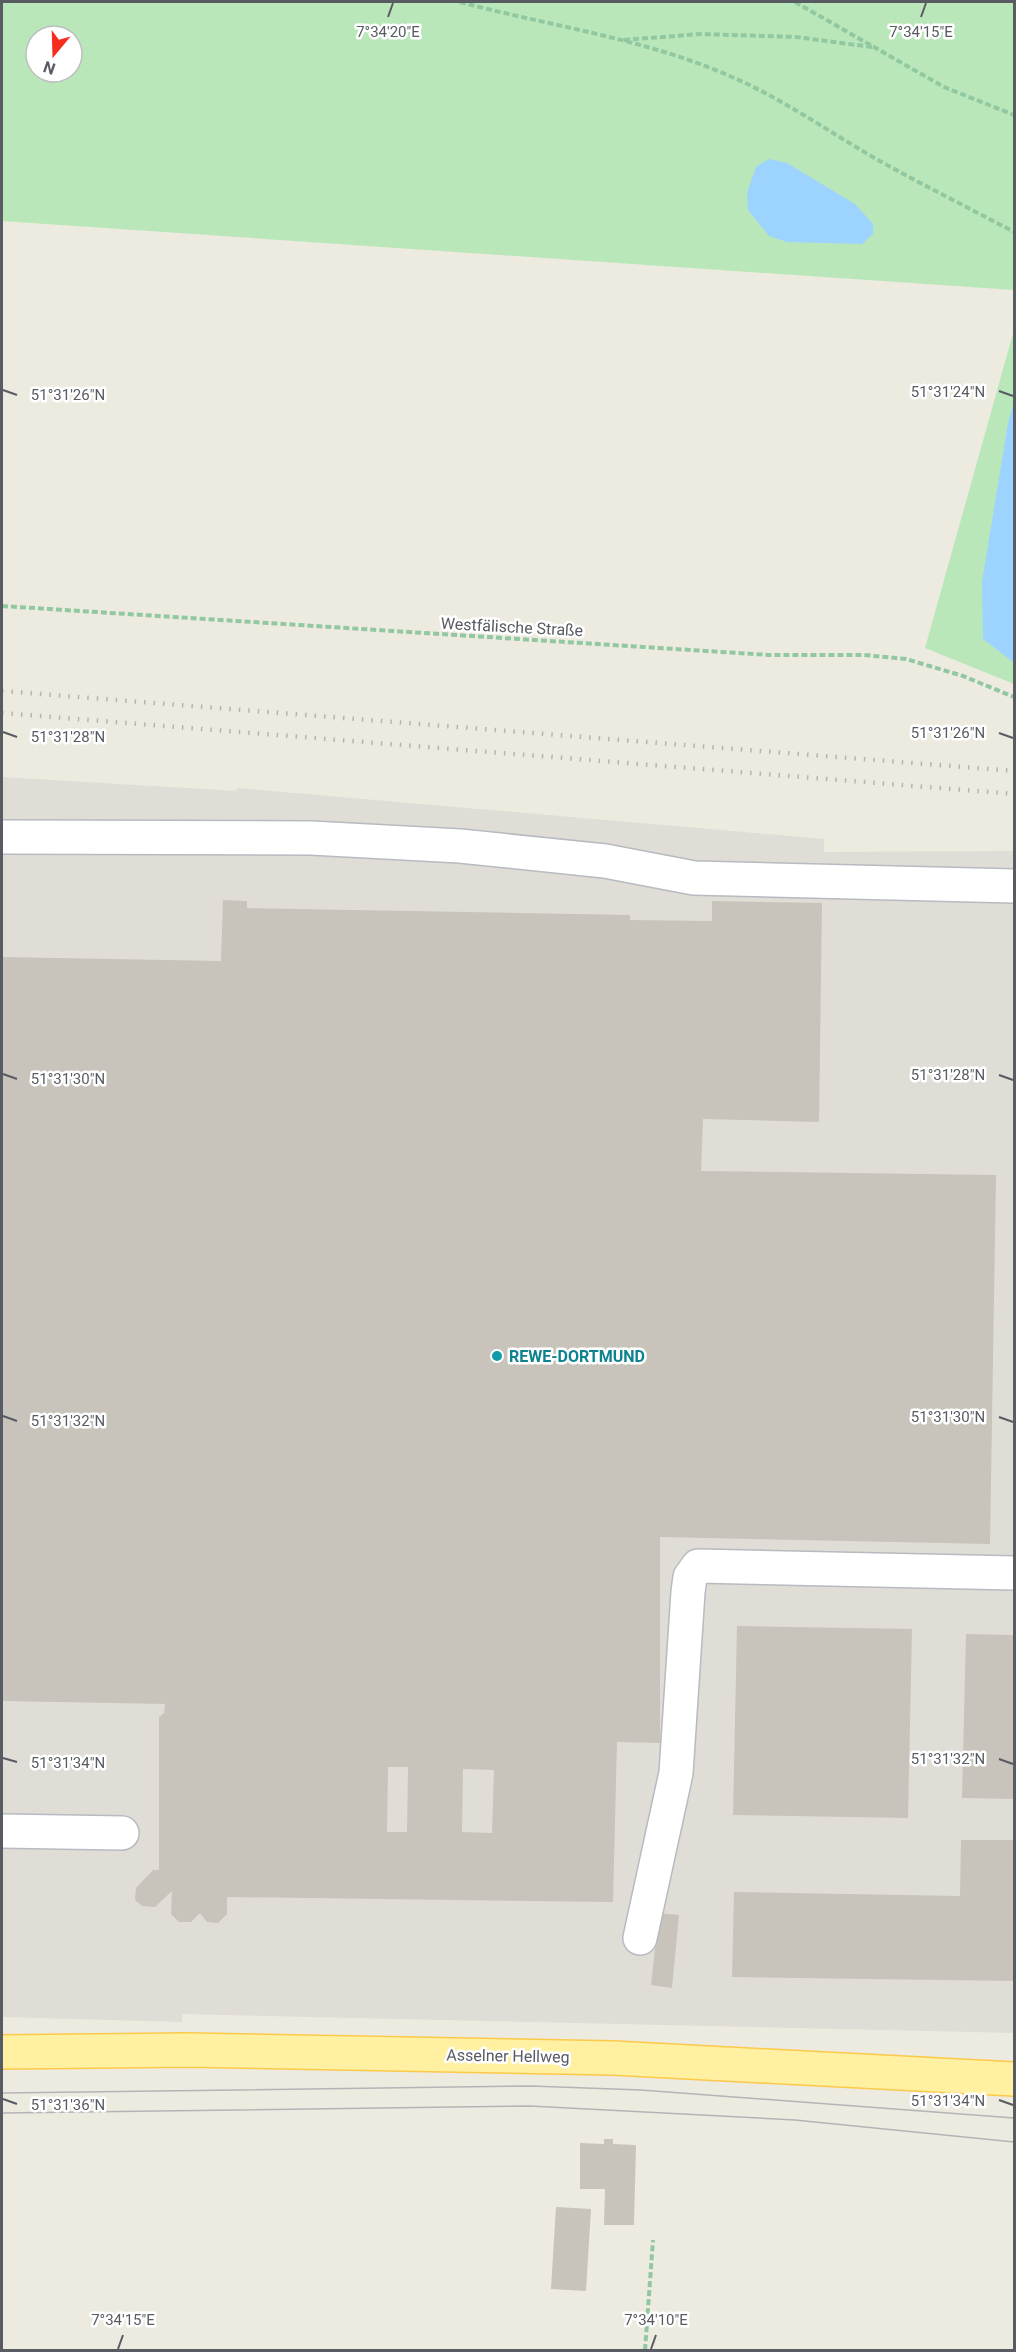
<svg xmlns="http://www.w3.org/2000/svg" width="1016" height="2352" viewBox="0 0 1016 2352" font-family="Roboto,sans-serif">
<rect width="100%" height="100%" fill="#edeadf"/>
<path fill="#e0ddd7" d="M2,777l234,14 1,-3 587,51v13l190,-1v1182l-832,-19v8l-180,-5z"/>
<path fill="#b9e7b9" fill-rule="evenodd" d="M2,2h1012v288l-1012,-69zM36,36h36v36h-36z
M1014,330v354l-89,-36z"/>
<path fill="#9dd4ff" d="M769,159l18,4 68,41 18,20v10l-11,10 -75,-2 -18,-6 -21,-26 -1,-17 9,-26z
M1014,401v262l-31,-24 -1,-57 26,-159z"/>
<path fill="#c8c4bc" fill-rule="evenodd" d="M223,900l24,1v7l383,7v5l82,1v-20l110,2 -3,219 -116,-3 -2,52 295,4 -6,369 -330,-7v206l-43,-1 -4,160 -386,-5v17l-9,9 -11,-1 -7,-9 -9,9h-12l-8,-8 1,-23 -17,16 -13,-1 -7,-6 1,-12 17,-18h6v-153l5,-4 1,-9 -163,-3v-744l219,4zM388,1767h20l-1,65h-20zM463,1769l31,1 -2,63 -30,-1z
M737,1626l175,3 -4,189 -175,-3z
M966,1634l48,1v164l-52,-1z
M961,1840h53v141l-282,-4 2,-85 226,4z
M659,1913l20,2 -7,73 -21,-3z
M604,2139h9v5l23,1 -2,80h-30l1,-36h-25v-46l24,1z
M556,2207l35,2 -5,82 -35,-2z"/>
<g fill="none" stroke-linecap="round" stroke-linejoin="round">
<g stroke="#b7bac0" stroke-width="36">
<path id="minor" d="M2,837l309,1 149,8 145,15 89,17 320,8
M2,1831l120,2
M640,1938l36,-165 12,-181 2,-15 8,-11 316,7"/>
</g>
<g stroke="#fcc949" stroke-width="36">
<path id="major" d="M2,2052l186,-2 425,8 401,21"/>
</g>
<path stroke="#92c8a1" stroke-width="4" stroke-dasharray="6 3" stroke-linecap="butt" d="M460,2c90,24 187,37 272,75 51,22 97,55 146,83 45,25 91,48 136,72
M795,2l149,85 70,28
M624,40l76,-6 96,3 76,10
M2,606l767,49h95l42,4 57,17 51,21
M645,2350l8,-110"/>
<use href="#minor" stroke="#fff" stroke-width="33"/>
<use href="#major" stroke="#fff0a2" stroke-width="33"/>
<path stroke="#b3b4b5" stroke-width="1.5" d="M2,2093l529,-7 110,4 373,28
M2,2113l528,-7 265,14 219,22"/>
<path stroke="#b3b4b5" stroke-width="4.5" stroke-dasharray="1.5 8" stroke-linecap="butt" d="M2,691l1012,80
M2,713l1012,81"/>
</g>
<path fill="none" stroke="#585c62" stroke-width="2" d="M388,17l5,-14M921,17l5,-14M3,390l14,5M999,391l14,5M3,732l14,5M999,733l14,5M3,1074l14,5M999,1075l14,5M3,1416l14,5M999,1417l14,5M3,1758l14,4M999,1759l14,5M3,2099l14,5M999,2100l14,5M118,2349l5,-14M651,2349l5,-14"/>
<circle fill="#0f9aa8" stroke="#fff" stroke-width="2" cx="497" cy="1356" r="6"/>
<g text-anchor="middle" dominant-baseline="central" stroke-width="5" stroke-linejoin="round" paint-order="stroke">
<g font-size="16" fill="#585c62" stroke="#fff">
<text transform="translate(512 627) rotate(3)">Westfälische Straße</text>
<text transform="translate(508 2056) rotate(1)">Asselner Hellweg</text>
</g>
<g font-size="16" font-weight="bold" fill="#0d838f" stroke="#fff" text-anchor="start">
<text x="509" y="1356">REWE-DORTMUND</text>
</g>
</g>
<g font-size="15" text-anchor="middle" fill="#585c62" stroke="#fff" stroke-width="5" stroke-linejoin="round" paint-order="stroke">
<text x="388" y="37">7°34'20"E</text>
<text x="921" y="37">7°34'15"E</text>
<text x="948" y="397">51°31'24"N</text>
<text x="68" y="400">51°31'26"N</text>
<text x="948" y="738">51°31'26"N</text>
<text x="68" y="742">51°31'28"N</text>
<text x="948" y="1080">51°31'28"N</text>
<text x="68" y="1084">51°31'30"N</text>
<text x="948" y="1422">51°31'30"N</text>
<text x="68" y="1426">51°31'32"N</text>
<text x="948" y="1764">51°31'32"N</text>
<text x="68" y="1768">51°31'34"N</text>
<text x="948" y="2106">51°31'34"N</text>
<text x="68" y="2110">51°31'36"N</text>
<text x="123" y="2325">7°34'15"E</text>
<text x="656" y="2325">7°34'10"E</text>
</g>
<rect width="1016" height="2352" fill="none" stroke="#585c62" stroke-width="6"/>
<g transform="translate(54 54) rotate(199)"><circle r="28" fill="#ffffff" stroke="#bcbec0" stroke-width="1.5"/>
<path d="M0-4.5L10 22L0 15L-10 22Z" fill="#f62d1c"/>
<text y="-9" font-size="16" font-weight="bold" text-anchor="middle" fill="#585c62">N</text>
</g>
</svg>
